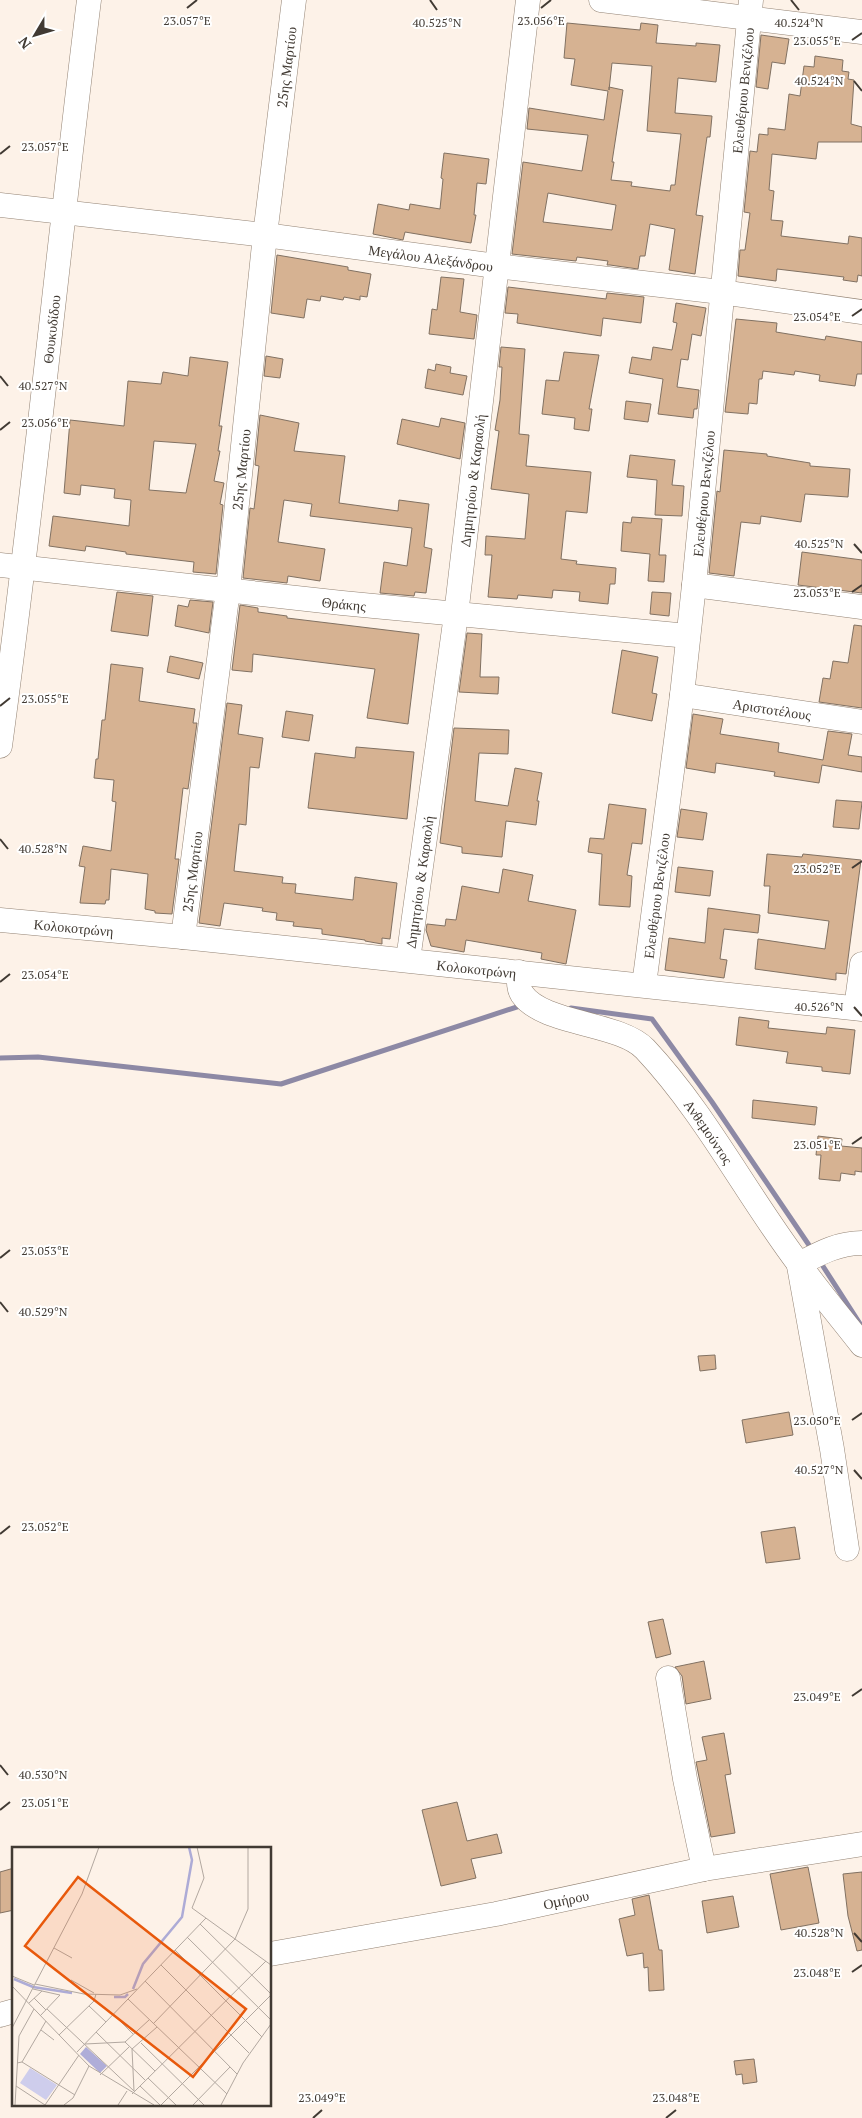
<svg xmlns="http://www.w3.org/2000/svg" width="862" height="2118" viewBox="0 0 862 2118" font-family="'PT Serif',serif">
<rect width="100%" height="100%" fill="#fdf2e8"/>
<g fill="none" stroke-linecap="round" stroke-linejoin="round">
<path stroke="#8d89a5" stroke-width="5" d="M571,1008l81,11 60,83 101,149
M0,1058l38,-1 243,27 242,-79
M819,1260l43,67"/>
</g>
<path fill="#d6b292" stroke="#817162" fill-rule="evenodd" d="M567,23l73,7 1,-7 17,2 -2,18 40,3v-3l24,2 -4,37 -38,-4 -3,35 37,3 -2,21h-3l-11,78 7,1 -8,58 -26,-4 6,-41 -25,-5 -5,32h-5l-2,13 -28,-4h-3l1,-4 -31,-4 -1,4 -64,-7 11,-92 59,9 6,-36 -61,-6 2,-21 75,12 4,-29 -37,-6 4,-26 -11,-1zM612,63l40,3 -5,65 34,3 -6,51h-4l-1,6 -39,-5 1,-4 -21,-2 3,-18h-2l11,-72 -14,-3v3zM548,193l68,12 -4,25 -69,-8z
M761,35l28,4 -4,25 -13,-2 -4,27 -12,-2z
M815,56l28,4 -1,11 7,1 -1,7 6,1 -3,44 11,3v15h-44l-2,17 -44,-5 -3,36 5,1 -3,29 12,1 -2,15 67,8 1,-8 13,2v38l-4,-1 -1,7 -14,-2 1,-3 -67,-8 -1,12 -38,-5 2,-26h5l5,-37 -6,-1 6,-61 7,1 2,-18 9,1v-7l17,2 4,-36 11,2 4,-30 10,1z
M444,153l45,6 -3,25 -9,-1 -3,32h2l-5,28 -66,-11 -2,8 -30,-6 5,-30 31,6 1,-6 30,5 3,-30 -2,-1z
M277,255l71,12v3l23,4 -4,23 -7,-1v4l-16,-3 -1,3 -22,-4 -1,5 -13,-2 -3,19 -33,-5z
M441,277l23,2 -4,33 17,3 -3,24 -45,-5 3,-25 5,1z
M508,287l98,12 1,-6 37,4 -3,26 -38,-5 -2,18 -84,-13 1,-9 -13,-1z
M676,303l30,5 -5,28 -9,-2 -4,26 -7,-1 -4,28 22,3 -2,19h-3l-1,9 -35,-4 5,-35 -34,-6 3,-16 19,3 2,-13 19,3 5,-27 -4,-1z
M736,319l41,4 -1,9 49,8 1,-4 36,6v32h-5l-2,12 -36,-5 1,-6 -25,-4 -1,4 -31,-4 -1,8h-3l-2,25 -8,-1 -1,11 -23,-2z
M501,347l24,2 -6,85 10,1 -3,31 65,6 -4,41 -21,-2 -5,48 16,2 -1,3 40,4 -1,16h-5l-2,20 -29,-3 1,-9 -27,-2 -1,8 -34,-3 -1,4 -29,-2 4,-42h-7l1,-19 39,3 4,-45 -38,-5 8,-58 -4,-1 5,-30 2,-33h-3z
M564,352l35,3 -10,54h3l-3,22 -15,-2 1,-11 -33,-4 4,-34 13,1z
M266,356l17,3 -3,19 -16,-2z
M190,357l38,5 -9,64h3l-4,25h2l-6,30 10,2 -4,21 3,1 -7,69 -23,-2 1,-10 -68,-8v-2l-40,-6 -1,5 -36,-5 4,-30 76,10 2,-26 -17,-2 1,-9 -34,-4 -1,10 -16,-2 6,-73 54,6 4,-45 33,3 2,-12 25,4zM154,441l42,3 -10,49 -37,-3z
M436,364l15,3 -1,6 17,3 -4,19 -38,-7 3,-19 7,2z
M626,401l25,3 -3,18 -24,-3z
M260,415l39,8 -5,28 51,5 -6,47 59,8 1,-11 30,4 -5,43 8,2 -6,44 -11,-1 -1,4 -34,-3 4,-31 23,4 5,-38 -102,-12 2,-12 -28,-4 -6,42 47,7 -5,32 -32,-5 -1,7 -44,-5 7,-70 4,1 5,-43 -4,-1z
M441,418l24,5 -5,36 -63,-15 5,-25 37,8z
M724,450l43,4v2l43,7v3l40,3 -2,28 -43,-3 -4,28 -40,-6 -1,8 -19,-2 -7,54 -25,-3 8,-82 3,1z
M630,455l45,5 -3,25 12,1 -2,30 -27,-1 2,-35 -30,-3z
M632,517l30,2 -3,36h7l-2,27 -16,-1 2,-27 -29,-3 2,-29 8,1z
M802,552l60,8v33l-64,-8z
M117,592l36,4 -5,40 -37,-5z
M652,592l19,1 -2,23 -19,-2z
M190,600l23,2 -4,31 -34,-7 3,-21 10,2z
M240,605l18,3v4l29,4v2l132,16 -11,90 -41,-6 8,-49 -122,-15 -1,18 -20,-2z
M854,625l8,1v82l-43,-6 4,-24 7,1 3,-18 15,2z
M467,633l15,1 -2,43h19l-1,17 -39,-2z
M622,650l36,7 -6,36 5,1 -5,27 -40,-8z
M170,656l33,7 -4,16 -32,-7z
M111,664l32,4 -4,33 56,8 -2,14h4l-9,66 -5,-1 -8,71h4l-7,55 -17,-1v-2l-10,-2 3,-35 -37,-5 -2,31h-3l-1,4 -25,-1 5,-36 -6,-1 4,-20 28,5 5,-49 -4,-1 2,-21 -20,-2 2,-19h2l4,-39h3z
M227,703l15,2 -4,29 25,4 -4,30 -9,-1 -4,58 -7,-1 -5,47 49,6 -1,6 14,1 -1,9 58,7 2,-23 42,6 -7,56 -8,-1v6l-17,-3v-1l-43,-6v-5l-29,-3 1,-4 -18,-2 1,-7 -15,-2 1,-3 -39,-5 -4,23 -21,-3z
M286,711l27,4 -4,26 -27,-4z
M693,714l30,5 -3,15 59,9 -1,9 45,8 5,-29 24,3 -4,21 14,2v15l-40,-7 -3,18 -45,-7 1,-4 -59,-9 -1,10 -29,-5z
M454,728l55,2 -1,24 -29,-1 -4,48 33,5 7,-38 27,5 -5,28h2l-3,24 -30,-4 -4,36 -40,-4v-6l-22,-4z
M356,747l58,5 -7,67 -99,-11 7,-55 40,5z
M836,800l26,2 -3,27 -26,-2z
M609,804l37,5 -4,35 -10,-1 -5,32 5,1 -2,31 -31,-2 3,-51 -14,-2 2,-14 14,1z
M681,809l26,4 -4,27 -26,-3z
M767,854l35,3 1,-3 58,6 -15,114 -10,-1v7l-81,-11 3,-30 67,10 4,-28 -61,-8 2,-27h-6z
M678,867l35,4 -3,25 -35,-4z
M503,869l30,6 -5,26 48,9 -10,54 -25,-5 1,-6 -76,-13 -2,12 -33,-6 -5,-16 1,-6 18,2 1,-7 10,1 6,-34 37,7z
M708,908l52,7 -2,18 -34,-4 -4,30 7,1 -3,18 -59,-8 4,-32 36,5z
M739,1017l30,4 -1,7 58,6 1,-7 28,3 -5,44 -28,-3v-4l-36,-4 2,-11 -52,-7z
M753,1100l64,7 -2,18 -63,-7z
M818,1136l24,3 -1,7 21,2v24l-7,-1v4l-14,-2 -1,8 -21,-2 2,-24h-5z
M715,1355l1,14 -16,2 -2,-15z
M789,1412l4,23 -47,8 -4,-23z
M795,1527l5,32 -34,4 -5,-31z
M663,1619l8,35 -15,4 -8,-36z
M704,1661l7,38 -25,5 -4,-28 -7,-9z
M724,1733l7,41 -6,1 10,58 -24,4 -15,-75 11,-2 -5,-23z
M457,1802l10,39 30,-7 5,19 -31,6 5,19 -35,8 -19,-76z
M808,1867l11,56 -38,7 -11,-56z
M14,1868v42l-14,3v-41z
M862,1872v78l-5,1 -9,-35 -5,-42z
M649,1895l10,55h3l2,40 -15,1 -1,-24 -4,1 -1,-15 -16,3 -8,-37 16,-4 -3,-16z
M733,1896l6,31 -32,6 -5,-32z
M754,2059l3,23 -14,2 -1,-10 -6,1 -2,-14z"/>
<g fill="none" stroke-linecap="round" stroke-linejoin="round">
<g stroke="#938374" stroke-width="25">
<g id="minor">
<path d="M601,0l261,32"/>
<path id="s1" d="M0,205l265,30 231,31 225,26 141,20"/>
<path id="s2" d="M0,565l342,38 346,33"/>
<path d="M694,585l168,22"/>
<path id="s3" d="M682,695l180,27"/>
<path id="s4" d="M0,746c34,-248 58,-497 89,-746"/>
<path id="s5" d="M0,920l183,17 679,72"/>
<path id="s6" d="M183,937l45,-347 37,-355 29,-235"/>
<path id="s7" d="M408,960l48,-345 72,-615"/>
<path id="s8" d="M519,972c0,7 -1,16 3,22 21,31 97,28 123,55 61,65 101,145 154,215 20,28 42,54 63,81"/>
<path id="s9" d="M644,985l38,-290 12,-110 57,-585"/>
<path d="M856,1008l6,-44"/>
<path d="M799,1264c21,-11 39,-21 63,-21"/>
<path d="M799,1266l33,183 15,100"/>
<path d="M668,1678l17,101 19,90"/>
<path id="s10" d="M270,1954l226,-40 208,-45 158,-25"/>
<path d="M0,2015l14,-4"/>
</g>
</g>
<use href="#minor" stroke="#fff" stroke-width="24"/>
</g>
<path fill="none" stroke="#413a33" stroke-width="2" d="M430,0l7,10M791,0l8,10M187,8l10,-8M541,8l10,-8M852,40l10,-7M854,81l8,10M0,154l10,-8M852,316l10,-7M0,376l8,10M0,430l10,-8M854,544l8,9M852,592l10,-7M0,706l10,-8M0,839l8,10M852,868l10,-7M0,982l10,-8M854,1007l8,9M852,1144l10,-7M0,1258l10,-8M0,1302l8,10M852,1420l10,-7M854,1470l8,9M0,1534l10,-8M852,1696l10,-7M0,1765l8,10M0,1810l10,-8M854,1933l8,9M852,1972l10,-7M313,2118l9,-8M666,2118l10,-8"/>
<g text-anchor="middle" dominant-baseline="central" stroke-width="4" stroke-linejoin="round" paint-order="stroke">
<g font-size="14" fill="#413a33" stroke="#fff">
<text stroke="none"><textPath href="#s6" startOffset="876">25ης Μαρτίου</textPath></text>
<text stroke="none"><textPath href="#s9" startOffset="900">Ελευθέριου Βενιζέλου</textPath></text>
<text stroke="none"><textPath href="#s1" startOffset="434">Μεγάλου Αλεξάνδρου</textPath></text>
<text stroke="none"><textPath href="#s4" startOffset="420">Θουκυδίδου</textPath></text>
<text stroke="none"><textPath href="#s6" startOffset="471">25ης Μαρτίου</textPath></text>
<text stroke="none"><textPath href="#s7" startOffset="484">Δημητρίου &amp; Καραολή</textPath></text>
<text stroke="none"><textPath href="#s9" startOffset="495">Ελευθέριου Βενιζέλου</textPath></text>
<text stroke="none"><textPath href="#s2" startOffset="346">Θράκης</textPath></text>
<text stroke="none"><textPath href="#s3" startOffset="91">Αριστοτέλους</textPath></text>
<text stroke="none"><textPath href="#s6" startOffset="66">25ης Μαρτίου</textPath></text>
<text stroke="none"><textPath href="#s7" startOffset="79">Δημητρίου &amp; Καραολή</textPath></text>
<text stroke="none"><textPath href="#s9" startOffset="90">Ελευθέριου Βενιζέλου</textPath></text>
<text stroke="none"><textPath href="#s5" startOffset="74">Κολοκοτρώνη</textPath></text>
<text stroke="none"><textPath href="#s5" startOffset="479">Κολοκοτρώνη</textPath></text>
<text stroke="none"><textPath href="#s8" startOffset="264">Ανθεμούντος</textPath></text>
<text stroke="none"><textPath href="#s10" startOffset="301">Ομήρου</textPath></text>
</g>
</g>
<g transform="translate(12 1847)">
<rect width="259" height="259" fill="#fdf2e8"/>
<path d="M18,221l27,17 -11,15 -26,-17z" fill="#cecdec"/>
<path d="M74,200l21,19 -7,7 -20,-19z" fill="#afadd8"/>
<path fill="none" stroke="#adabd6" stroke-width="2.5" d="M2,132l19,8 39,6M121,142l10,-25 39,-47 10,-57 -3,-13M102,150h11l3,-3"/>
<path fill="none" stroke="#b2a8a0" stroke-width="1" d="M185,0l7,31 -12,30 79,57M188,77l71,70M175,90l84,83M42,101l18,10M163,103l87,87M149,118l88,88M0,129l22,9M59,133l23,13M133,134l92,93M23,137l49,10 36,1 17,-6M0,139l77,80 65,39M21,142l27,6 -20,21M22,151l12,12M116,152l99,95M17,156l13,-12M77,159l17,16M35,162l87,82M101,167l20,20M141,177l82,-85 13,-30v-62M0,181l70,-134 17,-47M29,183l13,10M84,185l49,48M47,188l35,-34 2,-7M113,195l30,29M129,196l63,62M73,197l40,-2 24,-22M65,205l129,-134M10,215l24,-41M5,216l5,-1 53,33M88,228l29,-28M136,231l28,27M4,239l29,19 34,-50M128,239l20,19M122,244l-2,-42 25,-22M120,247l134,-133M3,258l4,-69 15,-27M52,258l9,-7 16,-32M106,258l9,-14M149,258l110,-110M181,258l37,-38M209,258l22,-42 28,-39"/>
<path fill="#e8590c" fill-opacity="0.15" stroke="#e8590c" stroke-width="2.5" d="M66,30l168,132 -53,68 -168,-131z"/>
<rect width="259" height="259" fill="none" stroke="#413a33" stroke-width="2.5"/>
</g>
<g font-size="12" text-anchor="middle" fill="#413a33" stroke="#fff" stroke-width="4" stroke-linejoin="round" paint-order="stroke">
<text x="187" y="25">23.057°E</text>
<text x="541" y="25">23.056°E</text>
<text x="437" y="27">40.525°N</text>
<text x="799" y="27">40.524°N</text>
<text x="817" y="45">23.055°E</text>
<text x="819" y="85">40.524°N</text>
<text x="45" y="151">23.057°E</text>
<text x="817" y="321">23.054°E</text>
<text x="43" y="390">40.527°N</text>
<text x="45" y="427">23.056°E</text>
<text x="819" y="548">40.525°N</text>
<text x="817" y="597">23.053°E</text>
<text x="45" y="703">23.055°E</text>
<text x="43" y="853">40.528°N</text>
<text x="817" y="873">23.052°E</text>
<text x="45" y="979">23.054°E</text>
<text x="819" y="1011">40.526°N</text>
<text x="817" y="1149">23.051°E</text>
<text x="45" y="1255">23.053°E</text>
<text x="43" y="1316">40.529°N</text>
<text x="817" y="1425">23.050°E</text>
<text x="819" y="1474">40.527°N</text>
<text x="45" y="1531">23.052°E</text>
<text x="817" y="1701">23.049°E</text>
<text x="43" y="1779">40.530°N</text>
<text x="45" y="1807">23.051°E</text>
<text x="819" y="1937">40.528°N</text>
<text x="817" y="1977">23.048°E</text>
<text x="322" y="2102">23.049°E</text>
<text x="676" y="2102">23.048°E</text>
</g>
<g transform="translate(35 35) rotate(232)" stroke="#ffffff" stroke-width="4" paint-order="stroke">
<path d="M0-4L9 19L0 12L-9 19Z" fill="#413a33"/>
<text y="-8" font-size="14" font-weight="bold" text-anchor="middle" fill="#413a33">N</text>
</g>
</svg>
